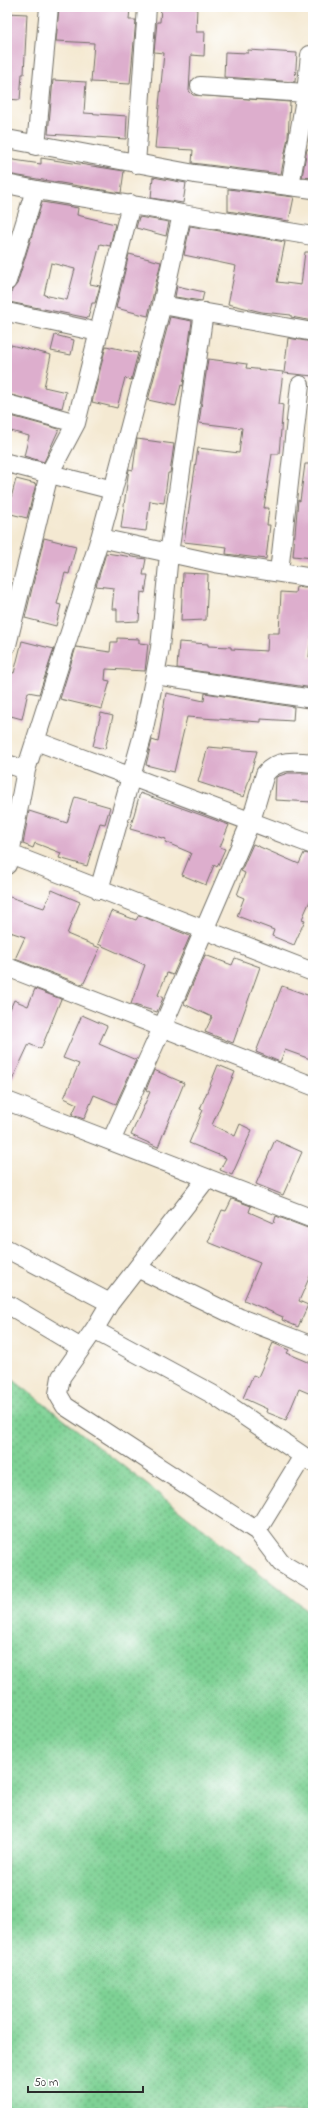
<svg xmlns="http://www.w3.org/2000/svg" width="320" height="2120" viewBox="0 0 320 2120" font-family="'Indie Flower',sans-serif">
<defs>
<pattern id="grass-dots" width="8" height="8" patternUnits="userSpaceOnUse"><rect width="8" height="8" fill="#7ed194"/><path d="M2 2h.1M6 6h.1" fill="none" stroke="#67aa79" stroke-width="1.8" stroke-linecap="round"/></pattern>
</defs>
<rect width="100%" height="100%" fill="#fff"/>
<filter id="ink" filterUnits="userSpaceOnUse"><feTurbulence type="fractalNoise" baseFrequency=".025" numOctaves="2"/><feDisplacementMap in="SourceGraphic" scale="8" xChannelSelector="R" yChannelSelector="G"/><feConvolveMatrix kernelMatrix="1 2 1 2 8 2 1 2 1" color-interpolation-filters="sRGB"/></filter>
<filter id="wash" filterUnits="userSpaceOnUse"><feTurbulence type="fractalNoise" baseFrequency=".012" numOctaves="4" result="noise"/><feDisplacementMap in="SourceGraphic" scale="16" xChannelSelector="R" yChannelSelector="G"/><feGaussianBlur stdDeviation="0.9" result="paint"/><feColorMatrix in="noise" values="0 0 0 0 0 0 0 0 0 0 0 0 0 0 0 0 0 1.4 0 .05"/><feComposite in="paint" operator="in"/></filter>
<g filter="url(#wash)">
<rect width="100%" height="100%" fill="#f4e9d2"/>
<path fill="url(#grass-dots)" stroke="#547e60" d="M7,1375l306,240v498h-306z"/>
<g id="blocks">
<path fill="#ddaecd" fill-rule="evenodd" d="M59,7h71l-1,13h7l-6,64 -39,-2 3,-39 -38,-2z
M161,7h36l-1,25h9l-1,24 -13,-1 -2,36 4,4 97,7 -2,35 -7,37 -89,-11 1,-13 -38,-2 9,-95 -10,-1 3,-30h3z
M7,13l20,1 -3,60h-2l-2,26 -13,-1z
M248,50l49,3 -2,29 -71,-5 1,-25 23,1z
M53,80l33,2 -2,31 43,3 -1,23 -78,-5z
M307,149h6v29l-11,-1z
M41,158l83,13 -3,22 -114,-19v-15l34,5z
M153,177l33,6 -3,20 -32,-5z
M228,189l66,8 -5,24 -61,-10z
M42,202l36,6 -1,7 38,9 -5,22 -10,-2 -10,40 10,2 -5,17h-3l-4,15 -79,-16 3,-12 5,-6zM51,263l24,6 -8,31 -23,-5z
M139,217l30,5 -3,14 -30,-8z
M190,226l95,16 -8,40 24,3 4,-33h8v69l-22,-4v-2l-29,-3 -34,-8 8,-38 -52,-11z
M129,254l32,8 -13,54 -32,-8z
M177,286l27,6 -2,9 -27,-4z
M170,317l22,4 -9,65 -2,-1 -5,21 -28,-6z
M55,335l19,5 -3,15 -20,-4z
M288,338l25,4v34l-29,-3z
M7,344l44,11 -7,32 22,5 -4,16 -55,-14z
M106,346l32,7 -7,27 -6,-2 -8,30 -25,-6z
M208,359l39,5 -1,4 37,4 -4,32 4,1 -4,49h-7l-8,54h5l-2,17h3l-4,34 -40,-5 1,-7 -43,-5 14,-94 41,5 3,-25 -43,-5z
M7,415l52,14 -15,33 -20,-6 5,-20 -22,-6z
M137,439l37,5 -4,29h-2l-4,30 -14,-2 -4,30 -25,-3 7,-52 1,-7 4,1z
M305,464h8v94l-20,-2 5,-56 2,1z
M16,479l20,5 -9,34 -20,-5z
M44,538l32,8 -7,28 -4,-1 -8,31 4,1 -5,21 -31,-8z
M106,553l40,6 -3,16h5l-3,18 -4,-1 -2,29 -22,1v-13h-5l2,-21 -18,-2z
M183,573l25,1 -2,46 -25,1z
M296,587l17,2v34l-4,34h4v31l-136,-20 2,-26 29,2v2l23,1v2l36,2 1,-18h11l2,-41 14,1z
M117,638l22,1v4l9,1 -3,27 -39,-2 -1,11 5,1 -8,28 -42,-10 16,-52 34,5 1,-10h6z
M22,641l32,8 -15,45 -11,-2 -6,27 -15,-4v-34l3,-9 4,1z
M166,693l38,8 1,-8 89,14 -1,14 -32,-2v3l-74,-5 -13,55 -28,-7 6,-25 6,2z
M101,713l12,3 -8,33 -12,-3z
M208,747l49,4 -13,46 -46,-15z
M288,773h25v29l-38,-2 1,-23z
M140,793l89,32 -9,22 5,2 -8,18 -3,-2 -8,20 -24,-10 9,-22 -26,-11 1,-3 -36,-10z
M75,797l35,10 -5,17 -5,-1 -13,43 -28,-8 2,-5 -26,-10 -2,5 -10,-4 6,-33 38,12z
M253,844l46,20 5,-11 9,2v39l-11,25 3,1 -11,25 -22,-9 2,-6 -37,-14 7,-18 -7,-3 8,-22 -4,-2z
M52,890l28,12 -13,32 33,14 -17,37 -68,-26 10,-22 -18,-6v-35l37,12z
M111,911l25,9 3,-5 51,21 -17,39 -6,-2 -9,22 5,3 -6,14 -26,-8 14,-39 -47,-21z
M205,955l27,10 3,-7 25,9 -27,76 -28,-11 7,-15 -28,-13z
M282,986l31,11v63l-28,-10 -5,12 -24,-10z
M35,989l26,10 -20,50 -12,-5 -22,47v-75l7,-16 14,6z
M82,1015l25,11 -8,18 37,16 -20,44 -22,-9 -10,24 -12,-4 5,-11 -13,-6 15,-34 -16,-6z
M218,1065l17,7 -23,53 23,11 5,-12 12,6 -20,45 -12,-5 6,-12 -37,-15 14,-33 -3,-1z
M154,1070l30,13 -26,64 -27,-12 19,-43 -4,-2z
M275,1140l27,12 -19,43 -27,-11z
M232,1199l19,7 -2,6 25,11 2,-7 37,14v39l-14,32 9,4 -10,22 -16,-7 1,-3 -39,-17 16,-37 -52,-21 14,-32 4,1z
M273,1343l16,7 -2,3 26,11v31l-14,-6 -13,31 -20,-8 1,-3 -24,-11 10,-23 5,2z"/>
</g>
</g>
<g filter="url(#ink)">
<use href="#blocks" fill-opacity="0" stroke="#716e65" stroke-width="1"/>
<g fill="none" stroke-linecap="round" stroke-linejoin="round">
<g stroke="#716e65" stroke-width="20">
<path id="minor" d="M200,86l106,7
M7,139l188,35 118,15
M36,146l13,-139
M136,164l11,-157
M7,184c58,13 117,18 175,30l-20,91 -49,185
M290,186l16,-93 4,-38
M182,214l131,22
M7,281l28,-91
M162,305l151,27
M7,312l91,20
M7,404l69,19
M7,463l106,27 -13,48 -74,232 -16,84 -3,-1
M100,538l115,25 98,15
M279,572l21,-187
M7,645l42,-171 27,-51 55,-219
M155,675l158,24
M36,741l277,104
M7,764l19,6
M7,865l3,-11 303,118
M99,890l43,-152 13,-63 5,-27 9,-94 35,-242
M7,967l306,119
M7,1101l306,118
M111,1141l51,-113 89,-207 14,-47c11,-15 31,-13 48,-11
M7,1249l103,54 97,-125
M137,1268l103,50 73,28
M110,1303l-16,27 -33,47 -3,17 7,12 192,125 46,-75
M7,1304l74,44
M94,1330l118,64 100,68
M257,1531l24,32 32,19"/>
</g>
<use href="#minor" stroke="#fff" stroke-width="18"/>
</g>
</g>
<rect width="320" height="2120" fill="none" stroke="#fff" stroke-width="24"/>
<path d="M28 2086v6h115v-6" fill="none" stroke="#2b2b2b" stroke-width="2"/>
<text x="34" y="2086" font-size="12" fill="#2b2b2b" stroke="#ffffff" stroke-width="3" paint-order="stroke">50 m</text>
</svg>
